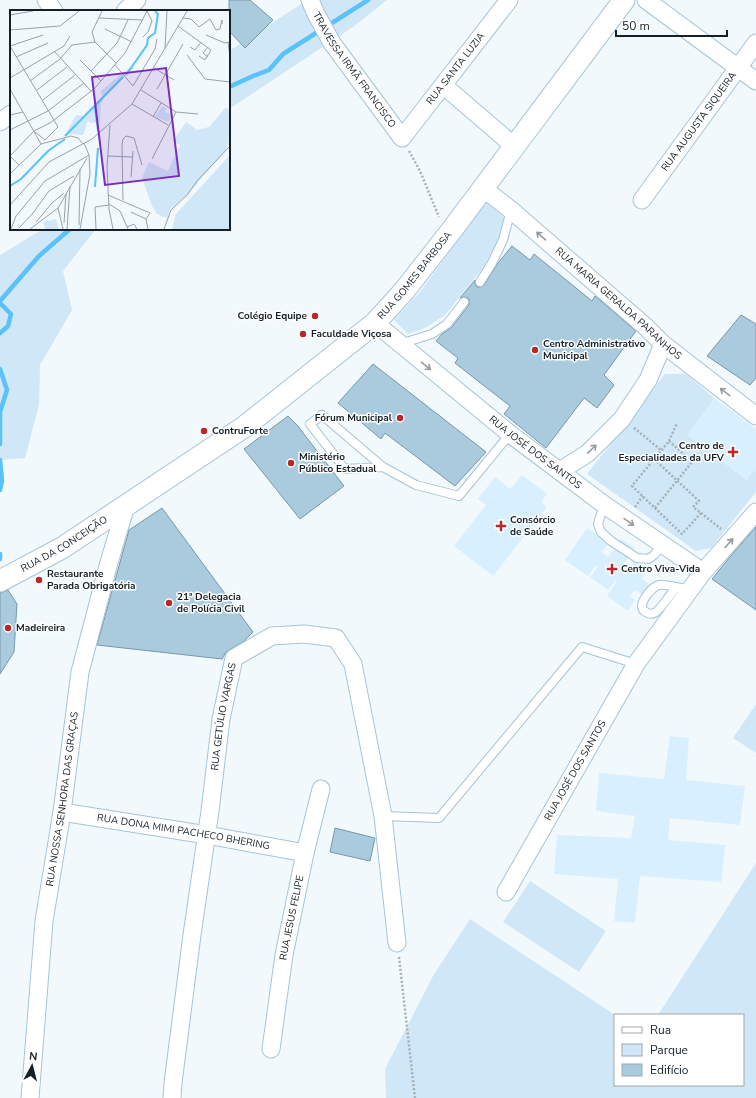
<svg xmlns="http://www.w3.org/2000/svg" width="756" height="1098" viewBox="0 0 756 1098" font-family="'Nunito Sans',sans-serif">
<rect width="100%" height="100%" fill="#f2f9fd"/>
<path fill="#d7efff" d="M714,398l42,31v40l-8,11 -62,-45z
M522,475l25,19 -6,8 6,5 -54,69 -39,-30 32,-41 -8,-6 17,-22 15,12z
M587,528l22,15 -7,9 6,5 13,-18 14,9 -12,17 6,5 6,-9 13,9 -6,9 8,6 -7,10 -8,-5 -5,6 5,4 -7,11 -21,-15 10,-15 -2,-1 -7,10 -18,-13 7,-9 -2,-2 -7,10 -23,-16z
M670,736l19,2 -3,42 59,6 -5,39 -70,-7 -2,22 57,5 -4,37 -81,-6 -5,47 -21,-2 4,-42 -64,-5 3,-39 74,3 4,-22 -39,-5 3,-38 65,6z"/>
<path fill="#cfe7f6" d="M307,0h80l-34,27 -124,82v-58z
M486,202l19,16 -9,27 -13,23 -38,47 -18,12 -19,7 -14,-14 25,-27z
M43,229h53l-33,42 9,39 -32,55 -1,40 -14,53 -25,2v-205z
M665,374h21l28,24 -27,37 60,45 9,-11v23l-45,56 -15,3 -109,-77z
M756,704v49l-23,-15z
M756,863v235h-370l-1,-29 48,-93 37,-57 145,96v70h128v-70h-85z
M530,881l76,50 -27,41 -76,-50z"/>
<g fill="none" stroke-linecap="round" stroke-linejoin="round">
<path stroke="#5bc1fa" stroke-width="4.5" d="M229,87l24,-11 16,-6 14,-16 85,-54
M0,301l39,-45 31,-27
M0,303l11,11 -3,12 -8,7
M0,369l7,21 -7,22v32
M0,460l2,21 -2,9
M0,554v5"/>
</g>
<path fill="#aacade" stroke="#7997aa" d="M229,0h21l23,20 -28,28 -16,-17z
M512,246l18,14 4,-6 58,47 3,-5 41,35 -32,44 10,10 -17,23 -13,-10 -38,50 -42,-34 6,-8 -55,-43 3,-5 -22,-17 6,-7 9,-6 18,-23v-5l-1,-2 -4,-1 -4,1 15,-18v4l2,3h3l4,-2 14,-22z
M741,315l15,9v54l-6,7 -43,-29z
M373,364l113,88 -31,34 -70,-53 -4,6 -43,-36z
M288,416l9,9 47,61 -44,33 -56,-70z
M162,508l91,124 -10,10 -14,8 -3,2 -4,7 -125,-14 32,-115z
M756,527v83l-44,-31 17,-21z
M8,590l9,14 -3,48 -14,22v-81z
M335,828l40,10 -5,23 -40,-9z"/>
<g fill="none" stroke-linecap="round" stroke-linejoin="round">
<g stroke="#a4c4d8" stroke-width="10">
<path id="service" d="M480,282l12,-19 11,-23 8,-30
M400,344l32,-10 15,-10 17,-22
M383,467l-38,2 -35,-45 12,-9 61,52 33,18 43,11 51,-62
M606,506l-5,8 -3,10 3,8 10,9 26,17 11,1 6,-4 9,-10
M676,588c-5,5 -16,22 -20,24 -5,4 -14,0 -14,-6 0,-7 11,-20 17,-21 9,-1 22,3 31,5
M383,816l56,2 143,-171 54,17"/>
</g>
<g stroke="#a4c4d8" stroke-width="19">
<g id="minor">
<path d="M46,0l8,11"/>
<path id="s1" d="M310,0l6,14 16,29 70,95 107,-138"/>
<path d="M646,0l110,81"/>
<path d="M125,11l12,-11"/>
<path d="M443,85l71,61"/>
<path d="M0,122l11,-8"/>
<path id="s2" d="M483,188l28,22 135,117 17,17 93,72"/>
<path id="s3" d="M642,200l114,-157"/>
<path id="s4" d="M375,323l135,111 96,72 97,66"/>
<path d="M560,471l28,-18 34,-34 26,-39 15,-36"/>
<path id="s5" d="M62,812l145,23 98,18"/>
<path id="s6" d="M506,892l130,-228 67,-92 53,-60"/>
<path id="s7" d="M271,1049l13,-94 21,-102 16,-64"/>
<path id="s8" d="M30,1098l14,-177 18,-109 18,-140 28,-106 18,-61"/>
<path id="s9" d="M172,1098l1,-15 19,-148 18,-124 11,-92 13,-61 38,-22 32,-2 32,4 17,26 30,152 14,127"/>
</g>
</g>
<g stroke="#a4c4d8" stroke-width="23">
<g id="tertiary">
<path id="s10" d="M0,581l62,-33 182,-121 131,-104 29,-32 47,-60 173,-231"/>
</g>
</g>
<path stroke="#a7b0b5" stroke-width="2.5" stroke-dasharray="2 2" stroke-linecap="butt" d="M409,151l11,20 19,46
M634,428l27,22
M669,441l8,-18
M654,459l45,42 -6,6 8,6 -19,21 -50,-48c12,-15 25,-30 37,-45l23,21 -37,46
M635,507l8,-11
M701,513l20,16
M399,957l16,141"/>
<use href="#service" stroke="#fff" stroke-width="8"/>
<use href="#minor" stroke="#fff" stroke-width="17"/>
<use href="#tertiary" stroke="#fff" stroke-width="21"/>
</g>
<defs><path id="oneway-shaft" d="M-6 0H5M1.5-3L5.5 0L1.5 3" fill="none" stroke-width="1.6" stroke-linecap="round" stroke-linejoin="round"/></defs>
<g stroke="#959b9e">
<use href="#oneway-shaft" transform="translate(541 236) rotate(-139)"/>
<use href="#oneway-shaft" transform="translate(426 366) rotate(39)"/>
<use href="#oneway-shaft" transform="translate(725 392) rotate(-142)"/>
<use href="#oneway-shaft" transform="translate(592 449) rotate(-44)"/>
<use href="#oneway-shaft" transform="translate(629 522) rotate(35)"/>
<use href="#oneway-shaft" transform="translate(729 543) rotate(-48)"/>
</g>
<g fill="#b82829" stroke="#fff" stroke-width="1.5">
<circle cx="315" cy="316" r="4"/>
<circle cx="303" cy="334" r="4"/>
<circle cx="535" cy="350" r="4"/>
<circle cx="400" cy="418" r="4"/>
<circle cx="204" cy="431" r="4"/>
<path d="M731 446h4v4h4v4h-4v4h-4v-4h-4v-4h4z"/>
<circle cx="291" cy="463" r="4"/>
<path d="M499 520h4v4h4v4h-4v4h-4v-4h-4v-4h4z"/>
<path d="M610 563h4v4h4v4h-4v4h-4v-4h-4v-4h4z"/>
<circle cx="39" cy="580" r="4"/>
<circle cx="169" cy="603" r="4"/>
<circle cx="8" cy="628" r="4"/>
</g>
<g text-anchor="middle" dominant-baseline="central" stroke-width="3" stroke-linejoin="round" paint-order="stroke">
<g font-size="10" fill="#142028" stroke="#fff">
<text stroke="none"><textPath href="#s1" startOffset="83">TRAVESSA IRMÃ FRANCISCO</textPath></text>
<text stroke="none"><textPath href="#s1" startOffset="254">RUA SANTA LUZIA</textPath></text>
<text stroke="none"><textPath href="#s3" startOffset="97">RUA AUGUSTA SIQUEIRA</textPath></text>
<text stroke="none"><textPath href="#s10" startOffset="518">RUA GOMES BARBOSA</textPath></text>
<text stroke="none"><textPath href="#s2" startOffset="178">RUA MARIA GERALDA PARANHOS</textPath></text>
<text stroke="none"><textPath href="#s4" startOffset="206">RUA JOSÉ DOS SANTOS</textPath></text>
<text stroke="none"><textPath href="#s10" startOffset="74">RUA DA CONCEIÇÃO</textPath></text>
<text stroke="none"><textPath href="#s9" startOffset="385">RUA GETÚLIO VARGAS</textPath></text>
<text stroke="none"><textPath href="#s6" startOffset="140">RUA JOSÉ DOS SANTOS</textPath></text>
<text stroke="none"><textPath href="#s8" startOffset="301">RUA NOSSA SENHORA DAS GRAÇAS</textPath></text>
<text stroke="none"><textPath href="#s5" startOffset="123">RUA DONA MIMI PACHECO BHERING</textPath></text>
<text stroke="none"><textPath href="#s7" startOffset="133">RUA JESUS FELIPE</textPath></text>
</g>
<g font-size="10" font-weight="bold" fill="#142028" stroke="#fff" text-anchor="start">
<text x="307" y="316" text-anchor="end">Colégio Equipe</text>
<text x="311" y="334">Faculdade Viçosa</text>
<text x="543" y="344">Centro Administrativo<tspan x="543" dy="12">Municipal</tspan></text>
<text x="392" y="418" text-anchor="end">Fórum Municipal</text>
<text x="212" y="431">ContruForte</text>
<text x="724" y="446" text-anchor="end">Centro de<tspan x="724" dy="12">Especialidades da UFV</tspan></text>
<text x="299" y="457">Ministério<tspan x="299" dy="12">Público Estadual</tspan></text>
<text x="510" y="520">Consórcio<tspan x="510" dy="12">de Saúde</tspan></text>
<text x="621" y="569">Centro Viva-Vida</text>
<text x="47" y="574">Restaurante<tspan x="47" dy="12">Parada Obrigatória</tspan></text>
<text x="177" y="597">21ª Delegacia<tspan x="177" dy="12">de Polícia Civil</tspan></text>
<text x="16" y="628">Madeireira</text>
</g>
</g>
<g transform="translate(10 10)">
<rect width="220" height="220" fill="#f2f9fd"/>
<path d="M121,56l3,2 -26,23 -7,12 -1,19 -9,1 -3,-2 -5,14 -15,-1 -1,-3 9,-16 7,1 19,-19 -1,-6zM152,96l5,2 -2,4 6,3 3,-3 -6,10 -13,-5zM216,97l4,4v28l-4,11 -38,44 -18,15 -3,9 -10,-4 -5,-8 -10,-28 7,-16 19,9 12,-26 -7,-4 13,-19 11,8 12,-3zM220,145v74h-58l4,-15zM46,209l3,10h-14l-2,-7z" fill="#cfe7f6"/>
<path fill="none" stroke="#5bc1fa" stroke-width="2" d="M116,65l21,-30 1,-7 7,-5 3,-19 -3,-3M85,97l3,24M55,126l58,-59M0,176l11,-7 27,-28 17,-12M85,177l3,-39"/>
<path fill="none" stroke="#99a2a8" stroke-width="1" d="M0,5l23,-4M89,8l44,2M173,8l8,1 8,8 11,-8 6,11 4,-1 2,-9v4M168,16l33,24 -6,10 -6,-4M95,19l27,13M0,20l50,-4 19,-15M196,25l19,8 5,-1M133,27l5,-5 4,-11 -5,-10M85,32l21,21M218,32l2,15M0,36l48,81 -13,13M0,36l33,-11M180,37l5,3 6,-8M155,38l2,-37M44,41l37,40M177,45l18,24 25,3M6,47l32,-14M198,47l-5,-4 5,-6M70,50l21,21M105,55l18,21 22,-37 2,-10M144,58l20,12M81,61l26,-28 11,-23M0,68l54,-32 6,-10M20,71l30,-22 12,-14 23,-3 -3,-10 10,-21M0,79l31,55M147,79l26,-45M27,80l30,-23M131,80l35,22 22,2M33,90l32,-25M122,94l36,21M0,105l13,-3M143,107l8,-14M100,115l-3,42 2,42 4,20M0,120l38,-19 36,-28M25,122l10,8M0,146l24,-25 16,-8 44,-34 31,-36 22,-42M0,146l9,9M98,146l24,1M142,149l24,-47M0,164l31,-30 30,-8 7,2 5,6M121,167l2,-26M98,185l42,18 -4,6M113,190l-1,-55 1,-6 3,-3 8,2 8,27M99,194l11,7 8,18M0,195l39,-43 43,-23 40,-35 55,-93M48,198l5,21M121,202l15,7 2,10M26,212l16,-19 12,-10M54,213l2,-29M69,215l1,-56M117,217l7,-3 3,5M9,218l14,-15 16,-22 25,-15M1,219l5,-13 29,-35 44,-26M20,219l28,-21 29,-50M57,219l3,-43M70,219l10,-55 -1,-19 -5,-12M86,219l-1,-22 14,-2M154,219l7,-19 17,-16 9,-13 33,-35"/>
<path fill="#7b2cbf" fill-opacity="0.15" stroke="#7b2cbf" stroke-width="2" d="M156,58l13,108 -74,9 -13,-108z"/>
<rect width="220" height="220" fill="none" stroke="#142028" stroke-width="2"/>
</g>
<rect x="614" y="1014" width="130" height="72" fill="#ffffff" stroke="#a1a6a9"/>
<rect x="622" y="1027" width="20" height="6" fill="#ffffff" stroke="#a1a6a9"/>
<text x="650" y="1034" font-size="12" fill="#142028">Rua</text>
<rect x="622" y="1044" width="20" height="12" fill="#cfe7f6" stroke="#a1a6a9"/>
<text x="650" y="1054" font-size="12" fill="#142028">Parque</text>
<rect x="622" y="1064" width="20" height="12" fill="#aacade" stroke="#a1a6a9"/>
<text x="650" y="1074" font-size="12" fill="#142028">Edifício</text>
<g transform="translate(32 1066) rotate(7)" stroke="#ffffff" stroke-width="3" paint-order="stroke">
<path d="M0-3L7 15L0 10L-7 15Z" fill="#142028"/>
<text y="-6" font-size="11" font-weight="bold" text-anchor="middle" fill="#142028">N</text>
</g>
<path d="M616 30v6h111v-6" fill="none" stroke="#142028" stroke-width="2"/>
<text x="622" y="30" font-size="12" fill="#142028" stroke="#ffffff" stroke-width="3" paint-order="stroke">50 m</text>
</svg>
